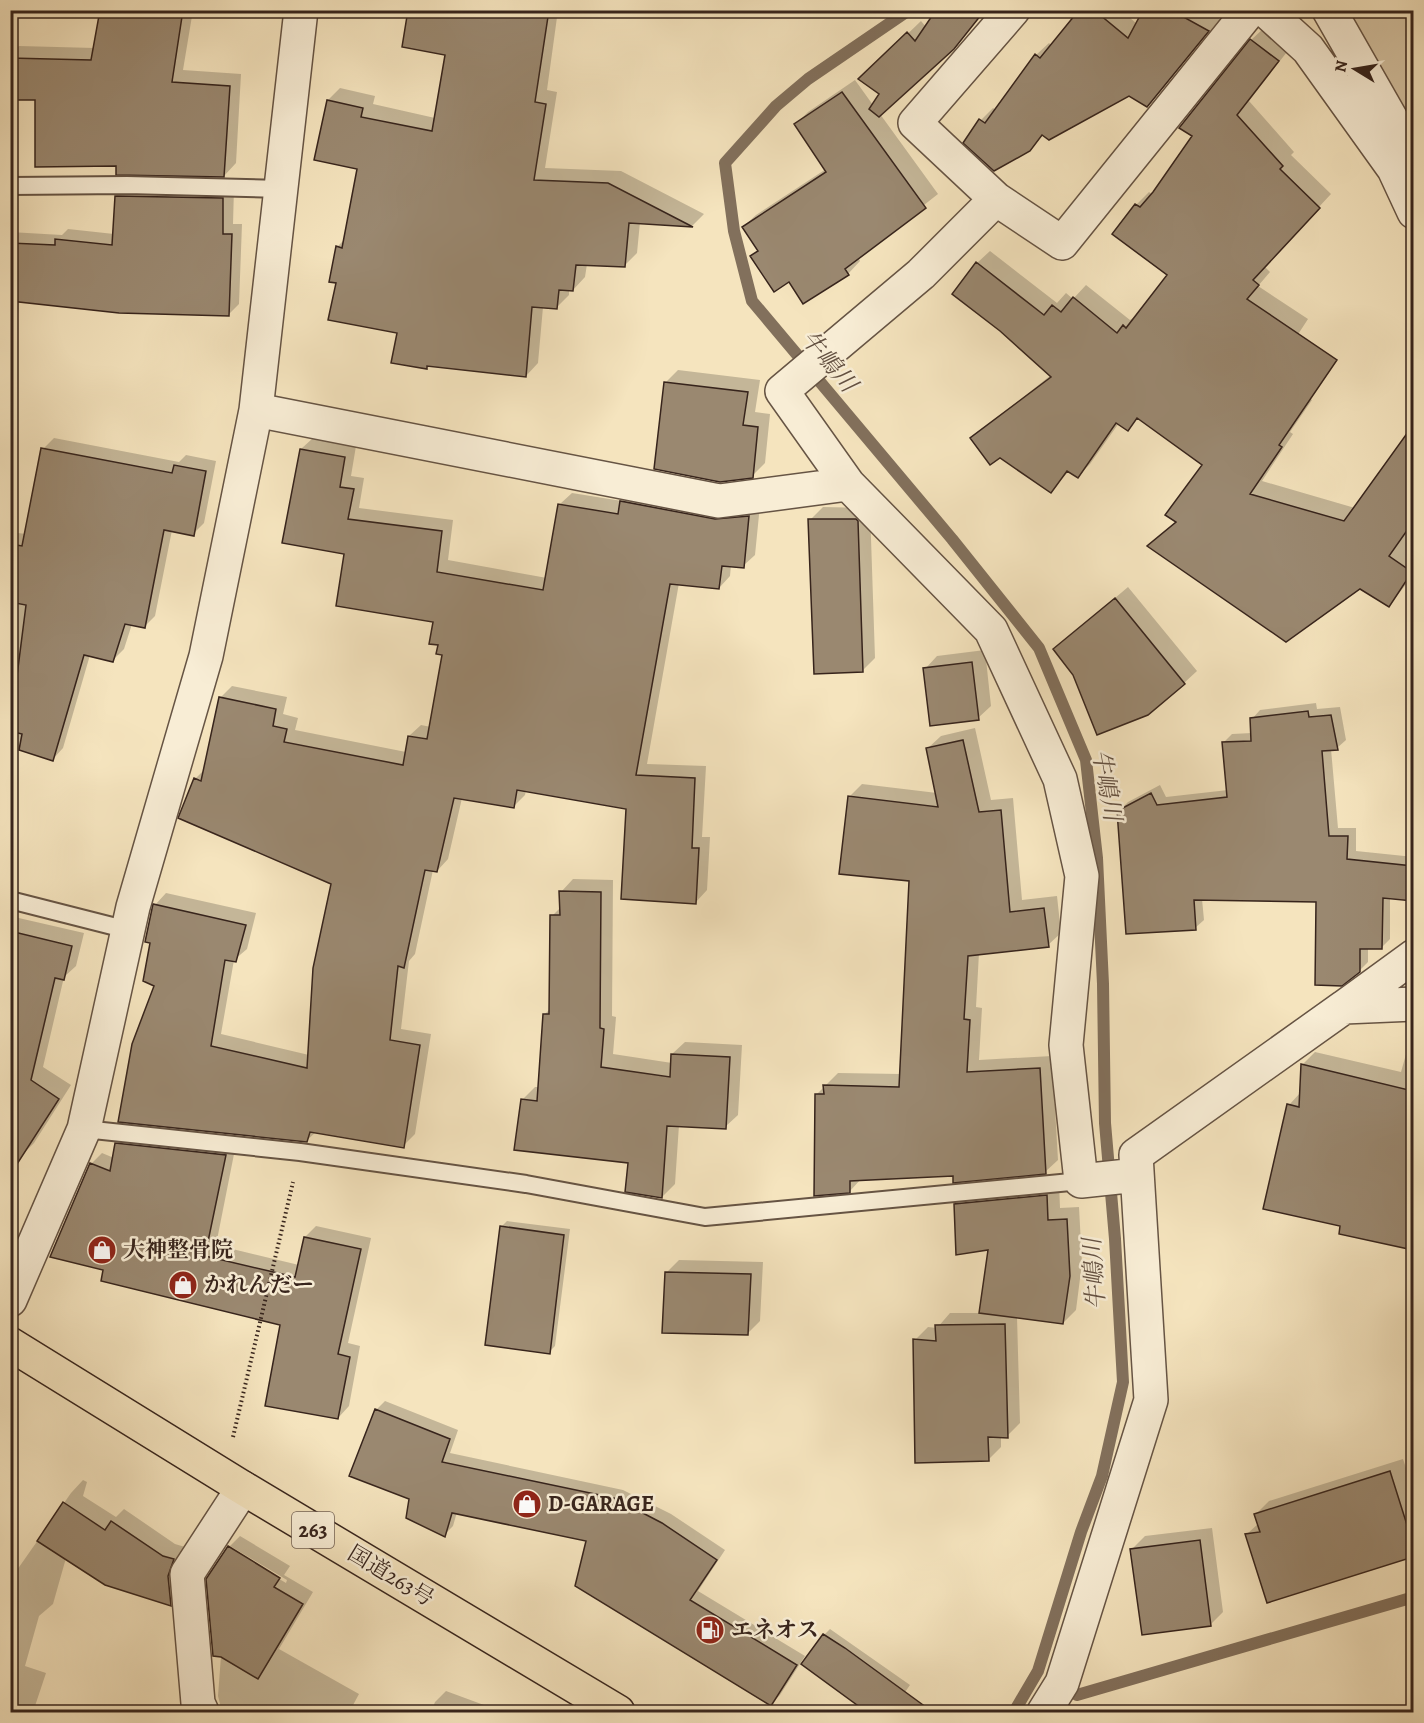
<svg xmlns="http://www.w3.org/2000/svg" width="1424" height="1723" viewBox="0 0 1424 1723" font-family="Alegreya,'Noto Serif JP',serif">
<rect width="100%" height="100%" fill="#f5e4be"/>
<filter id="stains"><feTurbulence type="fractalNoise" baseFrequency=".00333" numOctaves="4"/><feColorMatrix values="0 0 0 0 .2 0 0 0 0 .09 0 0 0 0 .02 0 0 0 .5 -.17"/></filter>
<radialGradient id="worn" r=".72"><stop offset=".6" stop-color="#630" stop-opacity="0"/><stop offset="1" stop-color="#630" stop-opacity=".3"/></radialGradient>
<path fill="#d5c3a2" stroke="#86745f" stroke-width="1.5" d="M1345,11h68v120z"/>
<path fill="#0003" fill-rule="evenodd" d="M102,10h91l-10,60 58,4 -5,89 -12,13 -106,-11 -82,-66h-26v-45l9,-8 76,2z
M373,10h185l-11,80 10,2 -12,76 76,3 83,43 -11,11 -53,-3 -3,31 -12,12 -38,-1 -2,13 -12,13h-4v5l-13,13 -13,-1 -5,56 -12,13 -97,-11 -3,3 -27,-36 -62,-50v-35l8,-8 14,-71 -31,-68 12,-12 35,8 -2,8 62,14 12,-64 -39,-38z
M938,10h48l-33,38 -73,66 58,80 -80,63 2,4 -12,13 -59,6 -37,-24 6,-6 -15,-23 13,-12 70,-46 -30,-45 12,-12 47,-32 18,25 8,-11 -8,-27 48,-46 5,6z
M1081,10h40l16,14 8,-14h60l15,9 -73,87 -18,-12 -85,40 -15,16 -48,-30 12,-12 3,2 40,-55 13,-12 3,3z
M1264,28l26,20 -41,53 45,51 -3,3 40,39 -67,72 6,6 -12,14 50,33 -35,54 39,27 -22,32 3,2 -31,47 93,27 39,-49 20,14v106l-3,-1 -22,28 -29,-19 -211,-41 28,-25 27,-57 -65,-47 -11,12 -9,-6 -29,41 -12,12 -9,-5 -18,20 -79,-53 79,-63 -74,-112 13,-12 67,52 9,-10 7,6 13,-14 44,35 8,-5 31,-41 -55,-40 22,-29 13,-13 4,3 41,-60 57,-95z
M127,185l107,3 -1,36h9l-3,80 -11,11 -209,-14 -1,15 -8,7v-91l52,3 6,-6 46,5 2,-38z
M678,370l82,10 -5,32 15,2 -5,49 -13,13 -87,-93z
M1414,413v10l-6,-4z
M54,438l125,24 7,-7 30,6 -12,62 -11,11 -21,-4 -17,86 -10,10 -13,-2 -8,25 -11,11 -23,-5 -27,93 -10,11 -43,-13v-214l16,2 17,-85z
M313,438l43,8 -5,30 13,2 -5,30 94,12 -5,40 99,18 13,-74 12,-11 50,8 11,-11 95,18 32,-3 -5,50 -12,11 -12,-1 -1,11 -11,12 -40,-5 -32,181 59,2 -4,71h8l-3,53 -11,12 -73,-4 4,-90 -101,-18 -1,5 -12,12 -51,-9 -14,61 -11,12 -4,-1 -18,84 -6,7 -8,68 30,5 -16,100 -12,12 -87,-14 -10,9 -186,-20 13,-77 23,-58 -11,-6 7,-38 -5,-2 8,-35 11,-12 90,20 -9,36 -13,11 -13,74 88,21 5,-87 19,-85 -153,-66 15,-38 10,-10 16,-72 11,-11 55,11 -4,17 15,4 -3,12 111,22 3,-16 12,-11 10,2 13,-73 -6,-1 1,-9 -8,-2 4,-21 -97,-16 8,-52 -62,-11 17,-93zM199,779l10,4 -2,3 -8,-4z
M823,507l47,1 5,150 -13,13 -52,-151z
M1128,587l69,84 -13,12 -110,-9 -19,-25z
M985,650l6,56 -13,12 -53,-49 12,-13z
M1316,703l1,6 23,-2 6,33 -9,8 -6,1 7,79h18v23l58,6v43l-24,-2v41l-9,9 -13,-1v15l-9,9 -42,-71 -115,-1 2,21 -9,8 -76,-117 9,-9 32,-17 6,12 62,-7 -5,-47 9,-9 20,-1v-14l8,-9z
M975,728l16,72 22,-2 9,102 35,-4 4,37 -13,12 -69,8 -3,54 6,1 -3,52 73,-4 6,104 -13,12 -184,7 -11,12 -34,-96 22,-22 63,1 10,-194 -62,-83 13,-13 75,9 -9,-45 13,-12z
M573,879l40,1 -1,136 4,1 -3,37 59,9v-9l13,-12 57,3 -4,70 -13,12 -46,-2 -4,59 -13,13 -33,-35 -106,-63 12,-12h4l5,-72 7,-7 1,-92 9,-9v-15z
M10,916l74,17 -8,33 -12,11 -21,90 28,18 -37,58 -13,13 -11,-7z
M1414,1026v223l-73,-16 1,-8 -53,-120 12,-13 1,-27 13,-13 86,20z
M127,1132l109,12 -20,101 83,20 6,-28 11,-11 55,12 -23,105 12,3 -11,60 -11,12 -57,-94 -176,-55 -14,-105 11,-11 12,5 2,-14z
M1059,1183l1,25 19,-1 3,56 -6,47 -13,13 -46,-6 3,106 -13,13h-6v11l-13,13 -73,-120 13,-13 9,1 13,-15h31l9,-64 -35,-45 13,-12z
M507,1221l63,8 -15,117 -6,6 -48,-125z
M679,1260l84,2 -3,59 -13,13 -81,-61z
M385,1401l73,29 -8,23 173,37 48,24 54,36 -27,41 107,65 -25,39 -9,9 -183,-164 -131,-28 -4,14 -9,9 -33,-37 -35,-88z
M1403,1459l11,33v63l-146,46 -21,-67 12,-11 -3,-9 13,-13z
M83,1480l4,2 -4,14 33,21 8,-8 51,35 10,3 -2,45 -13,12 -104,-46 -13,46 -14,12 -14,50 21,7 -13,39h-23v-132l61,-87z
M1212,1528l11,84 -13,13 -78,-76 13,-13z
M240,1536l50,30 -6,9 29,17 -34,57 80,45 -7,13 27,5h-157l-4,-16 11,-147 57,34 1,-3 -57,-34z
M830,1629l80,56 -19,27 -67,-77z
M446,1691l57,21h-72l4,-10z"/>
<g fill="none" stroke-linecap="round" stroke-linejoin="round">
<path stroke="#82705c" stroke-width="12" d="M909,10l-101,69 -32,27 -51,57 9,68 18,70 200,238 87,109 47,112 11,98 6,126 2,139 10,116 8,143 -21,94 -21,56 -43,139 -24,41
M1077,1695l337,-98"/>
</g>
<path fill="#9a8870" stroke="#37241c" stroke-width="1.5" d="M100,10h83l-11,72 58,4 -6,91 -108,-2v-9l-81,1v-67h-25v-42l81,2z
M408,10h141l-14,92 11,2 -12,76 74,3 85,44 -64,-4 -4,44 -49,-2 -3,26 -14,-1 -2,19 -25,-2 -6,70 -99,-11v3l-36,-6 6,-30 -69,-13 8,-37 -7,-1 7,-36 6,2 15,-79 -43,-9 13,-60 36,8 -2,9 71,14 13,-76 -43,-8z
M936,10h49l-31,39 -75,68 -10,-8 10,-15 -21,-15 49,-47 8,9z
M1079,10h15l34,28 15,-28h28l38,21 -62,76 -18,-11 -80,44 -7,-5 -12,16 -36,20 -31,-28 16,-24 6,4 50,-69 5,4z
M1250,39l29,22 -42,54 46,51 -3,3 40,39 -67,72 6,5 -12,14 90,61 -58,85 3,2 -32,47 94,27 69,-96v97l-24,34 23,16 -23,35 -29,-18 -74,53 -139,-96 29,-24 -11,-7 37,-50 -65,-47 -9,13 -12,-8 -38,55 -11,-7 -16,22 -51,-35 -10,7 -20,-27 81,-61 -51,-46 -48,-37 24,-32 68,53 8,-10 9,7 12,-15 44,36 6,-8 3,3 41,-53 -55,-41 23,-30 5,3 13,-15 39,-56 -13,-8z
M842,92l84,116 -81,61 4,6 -46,29 -14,-22 -15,10 -24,-36 8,-5 -16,-24 84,-55 -32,-48z
M115,196l108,2v36h9l-3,82 -110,-3 -109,-12v-58l45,2v-6l57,6z
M664,382l84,10 -5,33 15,2 -5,51 -33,4 -66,-13z
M41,448l131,25 2,-8 32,6 -12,65 -30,-6 -19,98 -20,-4 -12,38 -29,-7 -31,106 -34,-11 3,-16 -12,-3 16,-126 -16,-3v-58l12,2z
M300,449l45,8 -5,30 14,2 -6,30 94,12 -5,41 106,18 15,-86 60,10 2,-13 95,18 34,-3 -5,52 -22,-2 -3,23 -49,-5 -34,191 59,3 -3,70h7l-3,56 -75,-5 5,-90 -109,-19 -3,18 -60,-10 -17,74 -12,-2 -21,98 -6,-2 -8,74 30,5 -16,103 -94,-16 -3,10 -189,-20 14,-78 22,-58 -11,-5 7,-38 -5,-1 8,-38 93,21 -10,37 -11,-2 -14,86 96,22 6,-100 18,-84 -153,-66 16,-40 7,3 18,-84 57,12 -3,17 14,3 -3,13 119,23 5,-29 19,3 15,-84 -6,-1 2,-9 -9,-1 4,-22 -97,-16 8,-52 -62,-11z
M808,519h48l2,2 5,151 -49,2z
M1115,598l70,86 -37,31 -51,20 -24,-60 -20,-26z
M972,662l7,58 -49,6 -7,-58z
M1308,711l1,6 22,-2 7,35 -16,1 7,85h19l-1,23 66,7v35l-30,-3 -1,51h-22v23l-18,14 -27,-1 1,-83 -122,-2 2,30 -70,4 -9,-123 34,-18 6,12 70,-8 -5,-55 29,-1 -1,-23z
M963,740l16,72 22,-2 9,102 34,-4 5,39 -81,9 -4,63 6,1 -3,52 73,-4 6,106 -93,9v-7l-103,5v12l-36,3 1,-102h9l-1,-9 76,2 10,-206 -70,-7 9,-78 90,11 -12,-59z
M559,891l42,1 -1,136 4,1 -3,38 69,10 1,-23 59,3 -4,72 -59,-3 -5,72 -37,-6 3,-29 -114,-13 7,-51 16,2 6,-87h6l1,-99h10z
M10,931l62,15 -8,34 -9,-2 -24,102 28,19 -49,76z
M1301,1064l112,27v159l-74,-16 1,-8 -77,-17 24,-105 12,3z
M115,1143l111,12 -21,101 90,21 9,-40 57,12 -23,105 12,3 -12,62 -73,-13 15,-81 -179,-44 2,-11 -53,-13 40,-94 20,8z
M1047,1195l1,25 19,-1 3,57 -7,48 -84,-11 9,-63 -32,5 -2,-51z
M500,1226l64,9 -14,119 -65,-9z
M665,1272l86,2 -3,61 -86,-2z
M1005,1324l3,114 -20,-1 1,24 -74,2 -2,-124 23,2 -1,-16z
M375,1409l75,30 -8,23 172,36 48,25 55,37 -27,40 107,65 -26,41 -196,-120 11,-45 -134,-28 -7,24 -39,-19 3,-19 -60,-23z
M1390,1471l23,73v13l-146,46 -22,-69 15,-2 -6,-18z
M63,1502l42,28 6,-9 52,35 11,3 -6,17 3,30 -66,-21 -68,-44z
M1200,1540l11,86 -69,9 -12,-86z
M228,1546l52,32 -6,9 29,17 -45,75 -37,-22 -8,-1 -7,-77z
M823,1634l22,14 89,65h-66l-67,-49z"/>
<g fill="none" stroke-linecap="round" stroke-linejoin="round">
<g stroke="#665444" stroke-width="20">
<path id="lane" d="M10,186l117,-1 154,4
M10,900l118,30
M84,1129l216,23 226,32 179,33 376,-36"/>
</g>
<g stroke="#665444" stroke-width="36">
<path id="street" d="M1265,10l43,39 86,120 20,43
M1329,10l85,149
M996,199l-81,-76 98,-113
M256,410l463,91 129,-17
M1344,1007l70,-51
M1137,1175l-56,6 -15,-136 16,-169 -22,-97 -69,-149 -143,-146 -66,-93 139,-117 75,-75 66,44 188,-233
M10,1300l74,-171 49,-222 73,-251 50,-246 45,-400
M202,1712l-4,-9 -11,-129 56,-86
M1044,1712l18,-29 89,-283 -15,-245 208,-148 70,-3"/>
</g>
<g stroke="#37241c" stroke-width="36">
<path id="highway" d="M10,1344l233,144 375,224"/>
</g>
<path stroke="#37241c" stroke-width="4" stroke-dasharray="1.5 3" stroke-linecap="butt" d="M233,1437l60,-255"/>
<use href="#lane" stroke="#f8edd5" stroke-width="16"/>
<use href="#street" stroke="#f8edd5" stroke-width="33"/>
<use href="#highway" stroke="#f5e4be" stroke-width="33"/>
</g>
<defs>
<g id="shop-disc" transform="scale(1.5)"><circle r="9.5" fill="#8f2418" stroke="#f8edd5"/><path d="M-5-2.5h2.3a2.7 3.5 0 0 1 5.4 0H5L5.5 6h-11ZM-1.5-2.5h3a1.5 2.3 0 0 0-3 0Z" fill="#fff"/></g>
<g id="fuel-disc" transform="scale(1.5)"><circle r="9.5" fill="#8f2418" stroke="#f8edd5"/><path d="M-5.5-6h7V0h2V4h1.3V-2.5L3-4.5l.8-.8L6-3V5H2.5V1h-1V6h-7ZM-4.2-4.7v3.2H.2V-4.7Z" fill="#fff"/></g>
</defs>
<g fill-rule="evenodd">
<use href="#shop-disc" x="102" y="1250"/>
<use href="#shop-disc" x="183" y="1285"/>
<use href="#shop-disc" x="527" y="1504"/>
<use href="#fuel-disc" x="710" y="1630"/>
</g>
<g text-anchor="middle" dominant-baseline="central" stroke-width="5" stroke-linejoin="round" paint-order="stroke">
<rect fill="#f8edd5" stroke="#716054" stroke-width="1.5" x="292" y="1512" width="42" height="36" rx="4.5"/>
<g font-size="21" font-weight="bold" fill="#37241c">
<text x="313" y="1530">263</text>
</g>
<g font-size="22" font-weight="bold" fill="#37241c" stroke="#f8edd5" text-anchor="start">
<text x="123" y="1250">大神整骨院</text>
<text x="204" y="1285">かれんだー</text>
<text x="548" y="1504">D-GARAGE</text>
<text x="731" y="1630">エネオス</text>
</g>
<g font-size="22" fill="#37241c" stroke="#f8edd5">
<text transform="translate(391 1576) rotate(31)">国道263号</text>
</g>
<g font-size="24" font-style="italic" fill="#635041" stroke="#f8edd5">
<text transform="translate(829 361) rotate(50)">牛嶋川</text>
<text transform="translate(1107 785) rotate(80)">牛嶋川</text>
<text transform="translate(1094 1274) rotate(-94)">牛嶋川</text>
</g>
</g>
<rect width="1424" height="1723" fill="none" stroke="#f5e4be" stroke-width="36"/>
<rect x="12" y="12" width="1400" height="1699" fill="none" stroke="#37241c" stroke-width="3"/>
<rect x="18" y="18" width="1388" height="1687" fill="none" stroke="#37241c" stroke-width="1.5"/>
<g transform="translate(1355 69) rotate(281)" stroke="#f8edd5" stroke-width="4.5" paint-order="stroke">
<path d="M0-4.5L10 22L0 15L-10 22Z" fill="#37241c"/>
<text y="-9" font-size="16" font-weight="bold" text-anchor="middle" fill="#37241c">N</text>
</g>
<rect width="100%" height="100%" filter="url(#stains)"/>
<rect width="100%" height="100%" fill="url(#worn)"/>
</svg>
